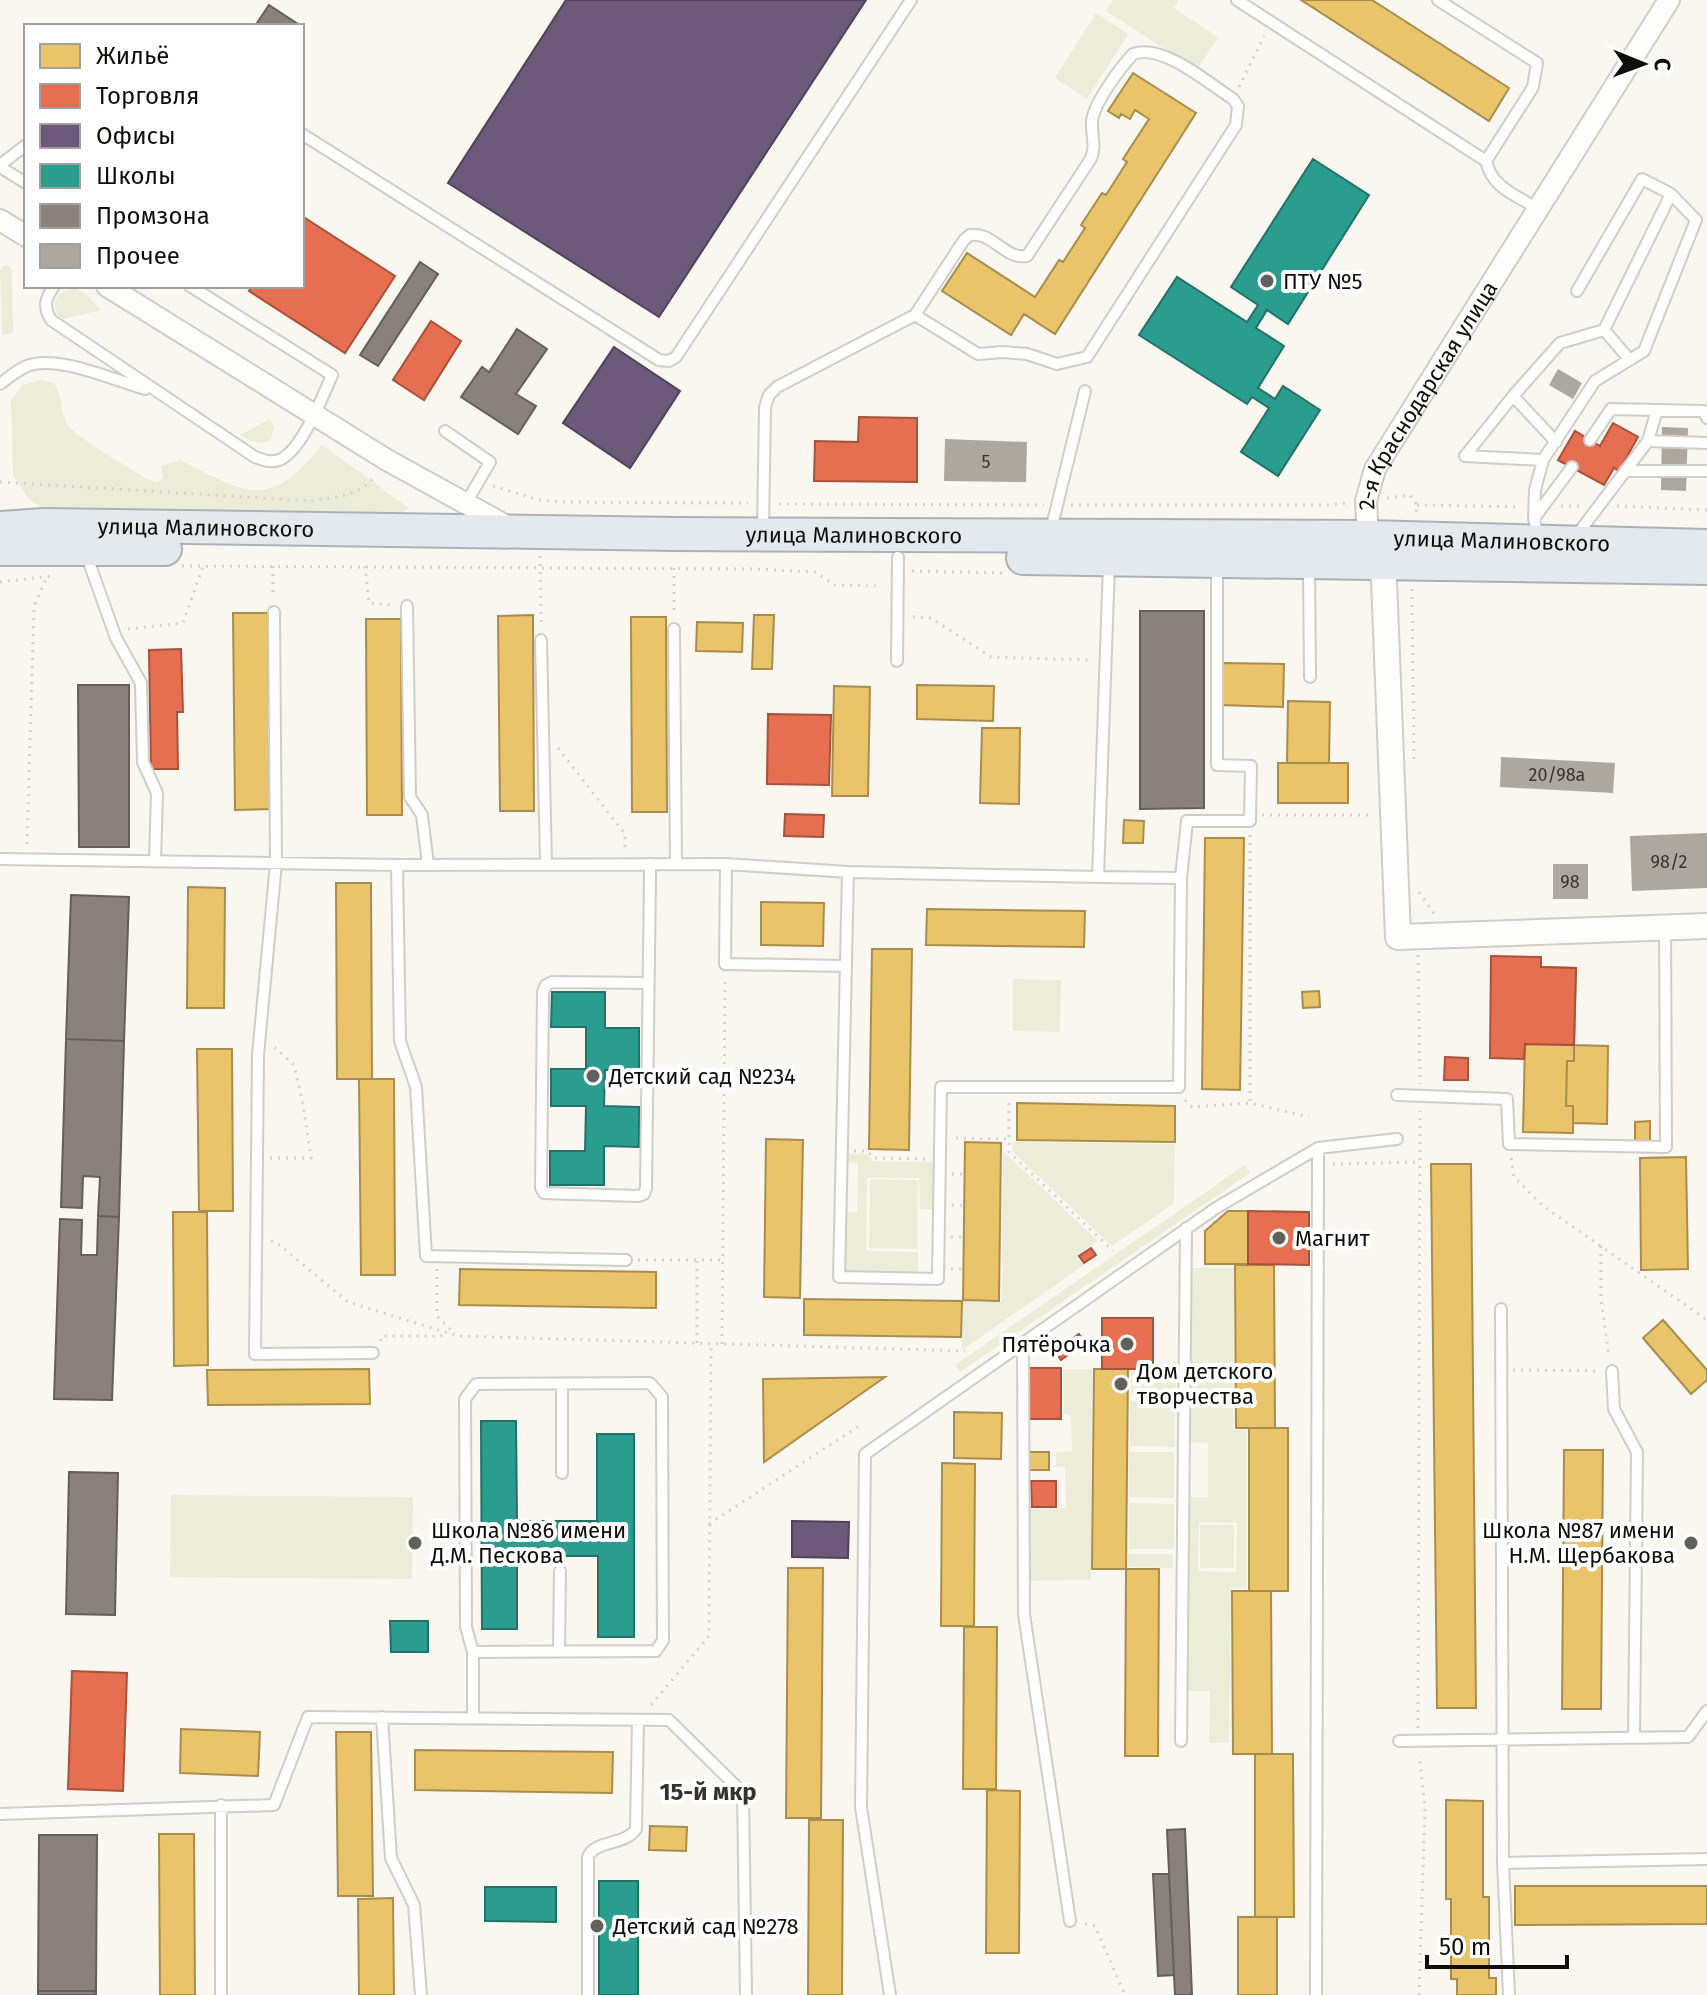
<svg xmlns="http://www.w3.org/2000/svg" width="1707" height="1995" viewBox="0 0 1707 1995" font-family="'Fira Sans',sans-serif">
<rect width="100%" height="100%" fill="#f9f7f0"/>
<path fill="#ecedd8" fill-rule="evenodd" d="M1113,0h66l-5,8 44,29 -21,33 -91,-59z
M1096,13l32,21 -41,65 -32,-21z
M8,265l4,5 1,62 -8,3 -3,-1 -2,-63 3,-5z
M76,289l10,5 15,16 -37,9 -6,-2c-8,-18 0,-27 18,-28z
M42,380l12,3c8,11 6,28 13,41 7,12 63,44 78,54l13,5 5,-6 -2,-11 19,-6c66,33 89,52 142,-15l87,63 -14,9 -353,-9 -13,-9 -16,-24 -2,-74 11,-16z
M270,419l4,8 -3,13c-12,5 -20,2 -31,-5z
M1013,979l48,1 -1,52 -47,-1z
M1012,1142l163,2 -1,59 -62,43 -100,-95z
M1003,1151l95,90 -20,14 6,10 -122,85 1,-48h39z
M846,1154h20l7,7 61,1 -1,47h-13l-1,-31h-52l-1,73 52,1v22l-74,-1 1,-60 12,-1 1,-49 -12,-1z
M1245,1165l5,8 -290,199 -5,-7z
M870,1179l48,1 -1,69 -48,-1z
M1192,1268h42l-1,162h14v157l-16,1 -2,155h-20l1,-52h-22l2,-194h18v-54l-17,-1zM1199,1522l38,1 -1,49 -38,-1z
M1063,1369h29l-1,211 -62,1v-72l37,-1 -1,-41 -9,-1v-14l16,-1 -1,-36 -7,-1z
M1131,1370l24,1v5h21v20l-45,-1z
M1130,1401h45v46l-45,-1z
M1129,1452h45v46l-45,-1z
M171,1495l242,2 -1,82 -242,-2z
M1129,1503l45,1v45h-45z
M1200,1525h34v43h-34z
M1128,1554h45v14l-45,-1z"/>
<path fill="#e9c46a" stroke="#a88d4d" stroke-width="2" d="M1301,0h71l137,88 -20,33z
M1133,73l63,40 -141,221 -31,-20 -13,21 -69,-44 25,-38 68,44 24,-37 4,2 22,-34 -4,-3 21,-32 4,2 21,-33 -4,-3 26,-40 -14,-9 -5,9 -9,-5 -2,4 -11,-7z
M233,613h35l2,196 -35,1z
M533,615l1,196h-34l-2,-195z
M754,615h20l-2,54h-20z
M631,617h35l1,195h-35z
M366,619h35l1,196h-35z
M697,622l46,1 -1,29 -46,-1z
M1222,663l62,1 -1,43 -62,-2z
M917,685l77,1 -1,35 -76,-2z
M834,686l36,1 -2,109h-36z
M1288,701l42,1 -1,61h-42z
M982,728h38l-1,76 -39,-1z
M1278,763h70v40h-70z
M1124,820l20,1 -1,22h-20z
M1205,838h39l-4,252 -38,-1z
M336,883h35l1,196h-35z
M188,887l37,1 -1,120h-37z
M761,902l63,1 -1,43 -62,-1z
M927,909l158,2 -1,36 -158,-2z
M872,949h40l-3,201 -40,-1z
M1541,967l35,1 -2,77 -34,-1v-18h-7l1,-44h7z
M1319,991l1,16 -17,1 -1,-16z
M1525,1044l83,2 -1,78 -34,-1v10l-50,-1z
M1574,1045l34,1 -1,78 -34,-1v-17h-7l1,-45h7z
M197,1049h35l1,162h-34z
M359,1079h35l1,196h-34z
M1017,1103l158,3v36l-158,-2z
M1650,1121v21h-15v-20z
M766,1139l37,1 -3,158 -36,-1z
M965,1142l36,1 -2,158 -36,-1z
M1686,1157l2,112 -47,1 -1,-112z
M1431,1164h40l5,544h-39z
M1228,1211h20v53h-43v-33z
M173,1212h34l1,153 -34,1z
M1235,1265h39l1,163h-39z
M460,1269l196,3v36l-197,-3z
M804,1299l158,2 -1,36 -157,-2z
M1663,1320l44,50v10l-16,14 -48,-56z
M369,1369l1,35 -162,1 -1,-35z
M1094,1369h34l-2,200h-34z
M885,1377l-121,85 -1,-83z
M954,1412l48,1 -1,46 -47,-1z
M1249,1428h39v163h-39z
M1564,1450h39l-2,259h-39z
M1028,1452h21v18h-21z
M942,1463l33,1 -1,162h-33z
M788,1568h35l-2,250h-35z
M1126,1569h33l-1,187h-33z
M1232,1591h39l1,163h-39z
M964,1627h33l-1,162h-33z
M181,1729l79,3 -2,44 -78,-3z
M336,1732h35l2,164h-35z
M415,1750l198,2 -1,41 -197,-3z
M1255,1754h38l1,163h-39z
M987,1790l33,1 -1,162h-33z
M1446,1800l37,1v96h6v81h7v17h-39v-16h-6v-80h-5z
M809,1820h34l-1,175h-34z
M650,1826l37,1 -1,24 -37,-1z
M159,1834h35l1,161h-35z
M1515,1886h192v38l-192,1z
M393,1898l1,97h-35l-1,-96z
M1238,1917h39v78h-39z"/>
<path fill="#e76f51" stroke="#a6523c" stroke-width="2" d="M302,216l93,60 -50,77 -96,-62 3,-5h50z
M431,321l30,20 -37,59 -31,-20z
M859,417l58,1v64l-103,-1 1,-40 43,1z
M1613,423l25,14 -19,34 -5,-3 -10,17 -46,-25 17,-29 25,15z
M181,649l2,63h-6l1,57h-27l-2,-119z
M768,714l63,1 -2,70 -62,-1z
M785,814l39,1 -1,22 -39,-1z
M1491,956l50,1v10l35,1 -2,77 -49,-1 -1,15 -34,-1z
M1445,1057l23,1v22h-24z
M1248,1211l61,1v53l-61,-1z
M1091,1248l5,7 -12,8 -5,-7z
M1102,1318h51v51h-51z
M1079,1334l6,8 -24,18 -6,-9z
M1028,1368h33v51h-32z
M1031,1481h25v26h-24z
M72,1671l55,2 -4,118 -55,-2z"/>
<path fill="#6d597a" stroke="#514258" stroke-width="2" d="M566,0h300l-207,317 -211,-134z
M614,347l66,44 -50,77 -67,-45z
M792,1521l57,1 -1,36 -56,-1z"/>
<path fill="#2a9d8f" stroke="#227267" stroke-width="2" d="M1313,159l56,36 -81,129 -21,-14 -11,18 28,18 -26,42 17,11 8,-13 37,24 -42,66 -37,-24 28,-44 -17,-11 -5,7 -108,-69 38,-58 70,45 11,-17 -27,-18z
M552,992h53v36h34v42h-34l-1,36 35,1v40l-35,-1v39h-54v-34h35l1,-45h-35v-37h35v-42h-35z
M481,1421h35l1,100h80v-87h37v203h-36v-81h-81v73h-35z
M390,1621h38v31h-37z
M599,1881h39v114h-39z
M485,1887h71v35l-71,-1z"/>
<path fill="#8a817c" stroke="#655e5a" stroke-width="2" d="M269,5l32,21h-46z
M420,262l18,12 -60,92 -18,-11z
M517,329l30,20 -31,45 20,12 -18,28 -57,-37 21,-30 7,5z
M1140,611h64v197l-64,1z
M78,685h51v162h-50z
M71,895l58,2 -5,144 -58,-2z
M66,1039l58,2 -5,176 -21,-1 2,-39 -17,-1 -1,32 -21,-1z
M98,1216l21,1 -7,183 -58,-1 6,-180 22,1 -1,35h16z
M69,1472l49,1 -3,142 -49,-1z
M1185,1829l7,166h-17l-8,-165z
M39,1835h58l-1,156h-58z
M1153,1874h16l5,101 -16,1z
M38,1991h58v4h-58z"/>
<path fill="#aea79f" d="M1558,369l24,14 -9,16 -24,-14z
M1662,427l26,1 -2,63 -25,-1z
M945,439l82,3 -1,40 -82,-1z
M1501,757l114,6 -2,30 -113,-6z
M1707,833v55l-75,3 -2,-55z
M1553,864h35v35h-35z"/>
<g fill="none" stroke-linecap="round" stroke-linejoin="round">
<g stroke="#cecdc7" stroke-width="14">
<path id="service" d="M1237,0l249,161
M1438,0l99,63 -4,24 -47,74c6,27 30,34 52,48
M302,134l357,226 10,1 7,-4 235,-357
M0,165l26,-20
M0,167l26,16
M54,286c-9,13 -11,21 -3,34l204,137c8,3 15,6 24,3 22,-8 44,-64 53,-85l-142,-89
M1604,330l26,30
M0,384c8,-6 17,-14 27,-18 29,-12 87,14 118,23
M1513,396l43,46
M445,431l45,31 -24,41
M1590,440l21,-31 93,2 3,7
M1648,441l59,2
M1465,456l48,-60 47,-53 44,-13 67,-136
M1465,456l78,4
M1625,471h82
M1535,517l37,-50
M763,530l2,-123 4,-12 8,-8 138,-72 49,-75 6,-5c22,-4 35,25 57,21l63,-96c7,-12 1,-25 2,-39 2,-18 28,-53 41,-67 30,-11 75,29 100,45l5,7 -2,19 -149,232 -30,7 -30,-10 -24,-2 -25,2 -63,-39
M1051,530l34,-139
M1577,535l71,-94 9,-31
M1538,538l-4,-20 1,-28 8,-30 52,-79 49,-30 52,-131 -25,-26 -29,-15 -65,112
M86,554l30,84 25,45 2,79 14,31 -2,68
M1309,567l1,110
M407,606l3,191 12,18 6,50
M274,612l2,251 -18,192 -3,299 118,-1
M674,629l2,235
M541,640l5,224
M897,661l1,-104
M0,859l397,6 329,-1 122,8 250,5 11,-312
M726,864l-1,100 121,2
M397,865l3,176 16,46 10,169 200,4
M848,872l-9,405 99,2 3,-192h238l2,-209 -83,-1
M1181,878l6,-57h63l1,-55 -34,-1v-199
M648,983l-96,-1 -6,3 -3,7 -2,196 3,5 94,3 6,-2 2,-6 4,-313v-11
M1397,1095l110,4 2,45 157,3 -1,-218
M1501,1309l2,554 204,-4
M1023,1345l1,269 46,307
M1612,1371l2,38 23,43 -3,286
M562,1384v89
M559,1651l1,-80
M473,1652l183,-1 7,-11 -1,-243 -12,-14 -174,1 -11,15 1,228 7,25v66
M382,1717l9,141 23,47 7,90
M1181,1741l5,-513
M1399,1741l289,-4 19,-26
M0,1814l274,-9 34,-88 361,3 74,73 3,202
M1503,1863l6,132
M221,1995v-190
M588,1995v-138c8,-18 37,-11 48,-28l2,-109
M890,1995l-29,-188 4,-353 351,-246 102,-60 79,-9
M1316,1995l2,-847"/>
</g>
<g stroke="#cecdc7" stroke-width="24">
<g id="minor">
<path d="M0,220l26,16"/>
<path d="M107,286l280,174 125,69"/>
<path id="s1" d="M1368,537l-2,-36 9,-32 294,-469"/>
</g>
</g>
<g stroke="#cecdc7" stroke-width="28">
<path id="tertiary" d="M1374,550l10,30 14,357 309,-11"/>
</g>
<g stroke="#aab2b5" stroke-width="36">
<g id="trunk">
<path id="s2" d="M0,528l44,-3 631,9 693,3 339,9"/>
<path d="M0,549h165"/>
<path d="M1023,558l684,10"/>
</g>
</g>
<path stroke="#d3d2d1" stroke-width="3" stroke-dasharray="2 6" stroke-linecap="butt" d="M1239,87l25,-51
M0,482l310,19c24,-3 51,-5 66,-26
M493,486l46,14 27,2 182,1
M1387,498l23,-3 7,10 -1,9
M779,504l265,1
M1071,505h255l22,-2
M1417,505l104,2
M1561,506h20
M1617,506l90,4
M540,556l1,68
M182,566l572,3 61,3 20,13 47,1
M273,566v32
M365,566l4,37 23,2
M674,568v48
M912,571l93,2
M0,582l52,-6
M1412,589l2,176
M913,617l18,1 60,39 99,3
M128,629l55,-6 20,-57
M558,748l67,86v15
M1262,815h109
M1250,835v268l59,14
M27,844l7,-238 12,-27
M1419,892l16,23
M1418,955l2,129
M1185,1100l7,7 58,-4
M1009,1103v49l104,99
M956,1138l52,1
M854,1151h13l7,7 54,1
M270,1158h41l-8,-54 -9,-39 -22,-20
M1511,1158l3,19 29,29 164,114
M1333,1164l88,-2
M952,1174h12
M952,1205l12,1
M951,1237h12
M271,1241l6,2 71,59 110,34 507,15
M1601,1246v53l8,58
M638,1260h84
M437,1269v47l18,18
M951,1269h12
M380,1341l2,-5h59l3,-3
M697,1343v-82
M722,1344l3,-364
M1513,1370l85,1
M709,1524l153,-100
M651,1705l58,-69 2,-292
M1418,1728l2,-617
M1085,1924l10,2 30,69
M1419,1995l6,-187 -6,-53"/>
<use href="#service" stroke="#fefefd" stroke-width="10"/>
<use href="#minor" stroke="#fefefd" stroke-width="20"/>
<use href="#tertiary" stroke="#fefefd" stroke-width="24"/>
<use href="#trunk" stroke="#e3e9ee" stroke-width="32"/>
</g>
<g fill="#61605a" stroke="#fff" stroke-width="3">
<circle cx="1267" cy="281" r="8"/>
<circle cx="593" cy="1076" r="8"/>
<circle cx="1279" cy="1238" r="8"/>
<circle cx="1127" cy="1344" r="8"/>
<circle cx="1121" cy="1384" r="8"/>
<circle cx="415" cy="1543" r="8"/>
<circle cx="1691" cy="1543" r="8"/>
<circle cx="597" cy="1926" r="8"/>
</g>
<g text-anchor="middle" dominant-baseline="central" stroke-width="8" stroke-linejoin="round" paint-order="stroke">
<g font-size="18" fill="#37342f">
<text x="986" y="462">5</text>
<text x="1557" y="775">20/98а</text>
<text x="1669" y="862">98/2</text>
<text x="1570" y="882">98</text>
</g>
<g font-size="22" fill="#0f0e0a" stroke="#fff" text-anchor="start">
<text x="1283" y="281">ПТУ №5</text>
<text x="609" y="1076">Детский сад №234</text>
<text x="1295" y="1238">Магнит</text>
<text x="1111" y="1344" text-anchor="end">Пятёрочка</text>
<text x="1137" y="1371">Дом детского<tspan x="1137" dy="25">творчества</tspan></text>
<text x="431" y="1530">Школа №86 имени<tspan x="431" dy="25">Д.М. Пескова</tspan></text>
<text x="1675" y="1530" text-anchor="end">Школа №87 имени<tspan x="1675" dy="25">Н.М. Щербакова</tspan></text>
<text x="613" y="1926">Детский сад №278</text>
</g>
<g font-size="22" fill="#0f0e0a" stroke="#fff">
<text stroke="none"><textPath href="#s1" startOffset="158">2-я Краснодарская улица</textPath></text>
<text stroke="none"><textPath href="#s2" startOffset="206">улица Малиновского</textPath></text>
<text stroke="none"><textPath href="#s2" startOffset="854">улица Малиновского</textPath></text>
<text stroke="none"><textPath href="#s2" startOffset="1502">улица Малиновского</textPath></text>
</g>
<g font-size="24" font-weight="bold" fill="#353328" stroke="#fff">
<text x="708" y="1792">15-й мкр</text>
</g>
</g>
<rect x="24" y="24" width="280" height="264" fill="#ffffff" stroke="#9f9f9d" stroke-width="2"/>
<rect x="40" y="44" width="40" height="24" fill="#e9c46a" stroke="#9f9f9d" stroke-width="2"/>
<text x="96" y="64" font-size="24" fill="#0f0e0a">Жильё</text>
<rect x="40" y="84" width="40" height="24" fill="#e76f51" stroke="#9f9f9d" stroke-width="2"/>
<text x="96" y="104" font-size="24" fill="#0f0e0a">Торговля</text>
<rect x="40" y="124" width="40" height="24" fill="#6d597a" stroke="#9f9f9d" stroke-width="2"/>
<text x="96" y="144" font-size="24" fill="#0f0e0a">Офисы</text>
<rect x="40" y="164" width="40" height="24" fill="#2a9d8f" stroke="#9f9f9d" stroke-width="2"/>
<text x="96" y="184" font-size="24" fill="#0f0e0a">Школы</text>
<rect x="40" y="204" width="40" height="24" fill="#8a817c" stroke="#9f9f9d" stroke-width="2"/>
<text x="96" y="224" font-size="24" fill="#0f0e0a">Промзона</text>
<rect x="40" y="244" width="40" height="24" fill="#aea79f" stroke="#9f9f9d" stroke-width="2"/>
<text x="96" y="264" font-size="24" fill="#0f0e0a">Прочее</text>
<g transform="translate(1643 64) rotate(91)" stroke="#ffffff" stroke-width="6" paint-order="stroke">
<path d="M0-6L14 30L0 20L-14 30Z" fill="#0f0e0a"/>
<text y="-12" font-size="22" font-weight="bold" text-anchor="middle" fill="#0f0e0a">С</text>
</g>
<path d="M1427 1955v12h140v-12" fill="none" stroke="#0f0e0a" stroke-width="4"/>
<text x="1439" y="1955" font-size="24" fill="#0f0e0a" stroke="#ffffff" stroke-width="6" paint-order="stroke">50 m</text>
</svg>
